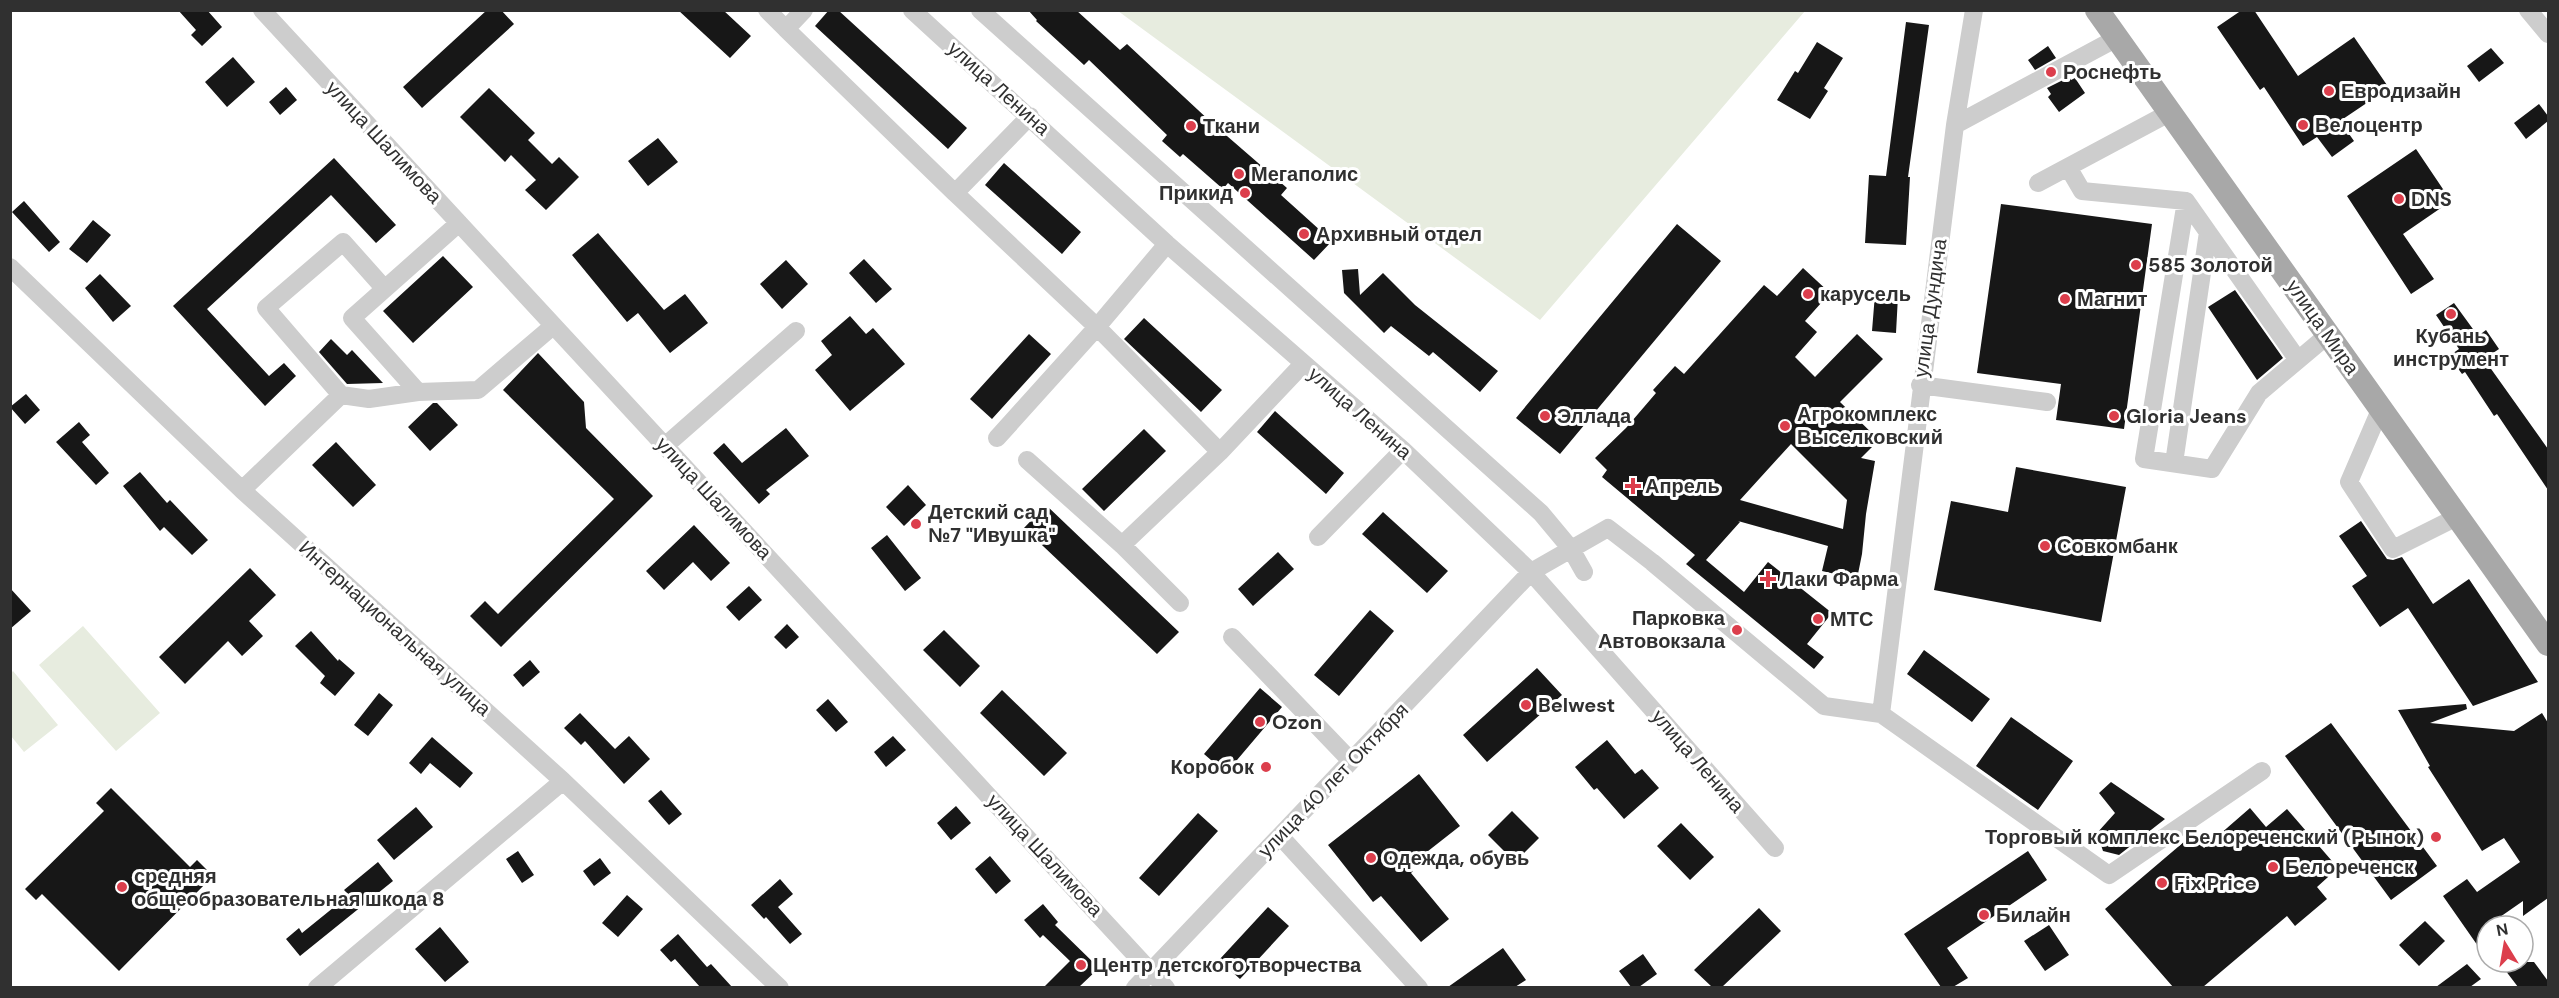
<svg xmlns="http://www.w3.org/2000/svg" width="2559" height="998" viewBox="0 0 2559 998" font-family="'DM Sans',sans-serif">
<rect width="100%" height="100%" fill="#fff"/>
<path fill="#e7ecdf" d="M1118,11h687l-265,309z
M83,626l77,87 -44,38 -77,-86z
M13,671l45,54 -34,27 -13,-16 -1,-62z"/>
<path fill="#171717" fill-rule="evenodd" d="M178,10h29l15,17 -20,19 -11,-11 5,-5z
M487,10h14l13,14 -92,84 -19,-21z
M678,10h45l28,26 -21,22z
M829,10h9l129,118 -19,21 -133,-123z
M1028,10h48l44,40 7,-6 85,79 75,65 -6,7 51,46 -18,19 -86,-77 -5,6 -40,-35 -3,3 -18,-16 5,-6 -78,-75 -5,5 -48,-44 1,-1z
M2242,10h12l44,66 56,-39 35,51 -49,33 14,20 -22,16 -15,-20 -14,9 -39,-59 -4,3 -43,-63z
M1906,22l23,3 -21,152h2l-4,68 -41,-2 4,-68 17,1z
M1817,42l26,16 -19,30 4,3 -18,28 -33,-19 18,-29 3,2z
M2048,46l8,12 -21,12 -7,-10z
M2491,48l13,15 -25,19 -12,-16z
M233,57l22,25 -28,25 -22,-25z
M2069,77l2,3 4,-2 10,15 -26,19 -11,-15 3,-3 -4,-6z
M286,87l11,13 -17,15 -11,-13z
M489,88l46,45 -7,7 24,24 7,-7 20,20 -33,33 -21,-20 11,-10 -25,-25 -6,7 -45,-45z
M2539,104l9,12v5l-22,18 -12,-16z
M658,138l20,24 -30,24 -20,-25z
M2416,149l35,52 -48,33 31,45 -23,15 -64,-98z
M334,158l62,67 -20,18 -45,-48 -124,114 62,67 15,-13 12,13 -31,30 -92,-100z
M1004,163l77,69 -19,22 -77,-69z
M24,201l36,41 -11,10 -37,-40z
M2001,204l151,20 -28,205 -68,-9 5,-36 -84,-11z
M93,220l18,15 -24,28 -18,-14z
M1677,224l44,37 -161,193 -44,-36z
M598,233l66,77 21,-16 23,29 -38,30 -32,-40 -11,9 -55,-67z
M443,256l30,31 -60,56 -30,-32z
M864,259l28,30 -16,14 -27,-30z
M786,260l22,24 -26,25 -22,-25z
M1803,268l27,25 -25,28 12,11 -22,25 20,20 42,-43 26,25 -43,43 39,38 -18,18 14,3 -9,53 -4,40 -5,25 -35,-8 6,-25 -90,-25 2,1 -34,38 38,32 24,-30 64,51 -25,31 17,13 -10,12 -128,-105 9,-9 -93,-78 5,-7 -12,-12 31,-30 30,-35 -3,-3 22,-24 9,8 80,-89 13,11zM1791,444l56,56 -4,29 -103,-29z
M1358,269l2,26 23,-22 32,32 83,66 -18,21 -47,-40 -4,4 -38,-30 -7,7 -40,-40 -2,-23z
M100,274l31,32 -18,16 -28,-34z
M2235,290l48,68 -26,22 -49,-73z
M1875,294l23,2 -2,37 -24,-2z
M2454,303l24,33 8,-6 13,19 -15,10 64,90v41l-51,-76 -3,2 -29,-44 -3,2 -13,-18 10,-7 -23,-34z
M850,316l16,18 7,-6 32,36 -55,47 -35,-41 17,-15 -11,-14z
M1144,318l78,72 -21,22 -77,-73z
M1029,334l22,20 -59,65 -22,-20z
M331,339l16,16 5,-5 31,33 -36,1 -28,-32z
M538,353l46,49 2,26 67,68 -152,151 -31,-31 15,-15 13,13 116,-115 -111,-109z
M26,394l14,16 -15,14 -15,-17z
M433,403h4l21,22 -28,26 -22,-24z
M1275,411l69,62 -18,21 -69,-62z
M79,422l11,13 -8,7 27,31 -13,12 -40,-43z
M786,428l23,28 -43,34 4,4 -11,10 -46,-51 11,-10 18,20z
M1144,429l22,22 -62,60 -22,-22z
M336,442l40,43 -23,22 -41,-42z
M2016,467l110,20 -25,135 -167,-32 17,-89 57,11z
M140,472l27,31 3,-3 38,40 -16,15 -28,-28 -4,4 -37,-45z
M908,485l18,20 -22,21 -18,-19z
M1046,505l133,127 -22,22 -133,-126z
M1383,512l65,59 -21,22 -65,-59z
M2361,521l26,38 6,1 9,-3 31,47 36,-25 69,103 -65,24 -65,-98 -28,19 -28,-41 15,-10 -28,-40z
M694,525l36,38 -19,18 -18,-19 -29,28 -18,-19z
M887,535l34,43 -16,13 -34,-43z
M1278,552l16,17 -41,37 -15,-17z
M250,568l26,27 -27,26 14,15 -21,20 -14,-15 -43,43 -26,-27z
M749,586l13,14 -23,21 -13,-14z
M10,588l21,23 -21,18z
M1370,610l24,21 -55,65 -25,-21z
M787,624l12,13 -13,12 -12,-12z
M944,630l36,36 -20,21 -37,-37z
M311,631l27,30 1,-2 16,14 -20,23 -15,-13 5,-7 -30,-30z
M1924,650l66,49 -18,23 -65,-48z
M530,660l10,12 -17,15 -10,-12z
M1537,668l25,27 -75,67 -24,-27z
M1260,688l22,19 -56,66 -22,-19z
M1002,690l65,63 -23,23 -64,-63z
M379,693l14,12 -25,31 -14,-11z
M828,699l20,23 -12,10 -20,-22z
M2466,704l1,5 -37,14 84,8 28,-18 6,10v175l-25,18v-15l-36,25v33l-44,-63 24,-17 10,13 43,-30 -16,-24 -22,13 -54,-84 2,-1 -32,-56z
M580,713l35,36 14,-13 21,23 -26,25 -39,-43 -4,4 -17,-17z
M2011,717l62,44 -35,49 -62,-44z
M2331,723l106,143 -46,34 -106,-144z
M893,736l13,14 -20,17 -12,-15z
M432,737l41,36 -13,15 -30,-25 -9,11 -12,-11z
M1607,740l28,34 7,-5 17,19 -35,31 -27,-31 -3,2 -19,-23z
M1419,774l41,52 -51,40 4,5 -2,2 38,46 -28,23 -40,-46 -8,6 -45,-57z
M2111,782l54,37 -46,36 -16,-4 -6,-18 18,-20 -16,-20z
M111,788l79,79 7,-7 16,16 -94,95 -77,-77 -6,6 -11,-11 79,-78 -8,-8z
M661,790l21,24 -13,11 -21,-24z
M956,806l15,17 -20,17 -14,-17z
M416,807l17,20 -39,33 -17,-20z
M2250,808l16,19 21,-18 51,59 -21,19 10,12 -32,27 -8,-10 -84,71h-30l-68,-78 87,-74 12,13z
M1512,811l27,27 -24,24 -27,-27z
M1198,813l20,18 -59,65 -20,-18z
M1681,823l33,34 -24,23 -33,-34z
M518,851l16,24 -12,8 -16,-24z
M2028,851l19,29 -100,68 21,30 -15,9h-12l-37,-53z
M990,856l21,25 -15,13 -21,-25z
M600,858l11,15 -17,13 -11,-15z
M378,862l15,19 -93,75 -14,-17 13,-11 3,5 47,-38 -5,-5z
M780,879l13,15 -15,13 24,27 -12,10 -24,-27 -2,2 -13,-14z
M627,895l16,14 -25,28 -16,-14z
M1043,904l15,18 -3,3 44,43 -20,19h-35l26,-26 -27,-26 -3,3 -16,-18z
M1268,907l21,19 -49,53 -21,-19z
M1759,908l22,23 -59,56h-10l-18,-17z
M2425,921l20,20 -26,25 -20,-21z
M2049,925l20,30 -24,16 -21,-30z
M440,927l29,35 -24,20 -30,-33z
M678,934l29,33 4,-3 21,23h-32l-25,-28 -4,3 -11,-12z
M1503,948l23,32 -11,7h-67z
M1643,954l14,20 -18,13h-8l-12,-16z
M2499,962h35l14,19v6h-30z
M2467,964l14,15 -11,8h-34z"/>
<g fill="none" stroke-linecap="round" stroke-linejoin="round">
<path stroke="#cdcdcd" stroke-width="18" d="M262,10l904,978
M767,10l19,19
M804,10l-18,19 169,164 75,-77
M912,10l255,234 236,206 128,122 244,276
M980,10l561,503 30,36 13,23
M2528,10l20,24
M1955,125l162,-87
M2068,167l14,24 104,10 112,159
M2038,183l131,-70
M955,193l142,134 123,125 83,-88
M2186,201l-42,258 68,10 47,-76 70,-59
M10,267l232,223 321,291 217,207
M1920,385l127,17
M418,392l-66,-74 107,-95
M341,395l-75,-87 77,-66 41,46
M2380,410l-31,72 44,67 64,-32
M997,438l100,-111 70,-83
M666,445l130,-114
M1027,460l95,85 98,-93
M2174,463l34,-231
M242,490l99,-95 28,4 49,-7 60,-2 75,-64
M1318,537l85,-87
M1122,545l58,58
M1232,637l119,124
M1881,714l74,-589 19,-115
M1280,836l139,152
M317,988l246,-207
M1135,988l396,-416 77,-44 44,34 172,144 57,8 228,161 153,-104"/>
<path stroke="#a8a8a8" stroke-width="24" d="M2097,10l451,634"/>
</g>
<g fill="#dc3e4c" stroke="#fff" stroke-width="2">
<circle cx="2051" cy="72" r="6"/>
<circle cx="2329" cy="91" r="6"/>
<circle cx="2303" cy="125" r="6"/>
<circle cx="1191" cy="126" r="6"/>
<circle cx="1239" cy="174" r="6"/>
<circle cx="1245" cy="193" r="6"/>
<circle cx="2399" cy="199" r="6"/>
<circle cx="1304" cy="234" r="6"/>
<circle cx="2136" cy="265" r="6"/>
<circle cx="1808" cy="294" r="6"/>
<circle cx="2065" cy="299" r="6"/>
<circle cx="2451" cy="314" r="6"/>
<circle cx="1545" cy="416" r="6"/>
<circle cx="2114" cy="416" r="6"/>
<circle cx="1785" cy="426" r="6"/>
<path d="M1630 477h6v6h6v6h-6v6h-6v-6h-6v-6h6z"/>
<circle cx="916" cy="524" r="6"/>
<circle cx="2045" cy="546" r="6"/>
<path d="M1765 570h6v6h6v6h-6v6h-6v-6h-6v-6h6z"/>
<circle cx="1818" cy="619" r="6"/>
<circle cx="1737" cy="630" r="6"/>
<circle cx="1526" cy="705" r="6"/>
<circle cx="1260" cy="722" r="6"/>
<circle cx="1266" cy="767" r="6"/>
<circle cx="2436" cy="837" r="6"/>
<circle cx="1371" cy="858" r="6"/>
<circle cx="2273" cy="867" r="6"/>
<circle cx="2162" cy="883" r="6"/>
<circle cx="122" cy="887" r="6"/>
<circle cx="1984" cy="915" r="6"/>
<circle cx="1081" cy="965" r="6"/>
</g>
<g text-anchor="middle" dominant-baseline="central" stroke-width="6" stroke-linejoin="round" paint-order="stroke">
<g font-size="20" font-weight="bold" fill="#303030" stroke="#fff" text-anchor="start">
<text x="2063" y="72">Роснефть</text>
<text x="2341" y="91">Евродизайн</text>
<text x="2315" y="125">Велоцентр</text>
<text x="1203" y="126">Ткани</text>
<text x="1251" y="174">Мегаполис</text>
<text x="1233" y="193" text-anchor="end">Прикид</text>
<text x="2411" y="199">DNS</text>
<text x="1316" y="234">Архивный отдел</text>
<text x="2148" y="265">585 Золотой</text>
<text x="1820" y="294">карусель</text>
<text x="2077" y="299">Магнит</text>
<text x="2451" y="336" text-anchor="middle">Кубань<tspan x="2451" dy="23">инструмент</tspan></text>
<text x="1797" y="414">Агрокомплекс<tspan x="1797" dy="23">Выселковский</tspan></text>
<text x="1557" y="416">Эллада</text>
<text x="2126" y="416">Gloria Jeans</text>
<text x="1645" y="486">Апрель</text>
<text x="928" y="512">Детский сад<tspan x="928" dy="23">№7 "Ивушка"</tspan></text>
<text x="2057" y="546">Совкомбанк</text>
<text x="1780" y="579">Лаки Фарма</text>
<text x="1725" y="618" text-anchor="end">Парковка<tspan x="1725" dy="23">Автовокзала</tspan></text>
<text x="1830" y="619">МТС</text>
<text x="1538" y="705">Belwest</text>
<text x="1272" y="722">Ozon</text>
<text x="1254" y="767" text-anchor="end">Коробок</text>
<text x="2424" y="837" text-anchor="end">Торговый комплекс Белореченский (Рынок)</text>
<text x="1383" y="858">Одежда, обувь</text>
<text x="2285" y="867">Белореченск</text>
<text x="134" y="876">средняя<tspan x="134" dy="23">общеобразовательная шкода 8</tspan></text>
<text x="2174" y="883">Fix Price</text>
<text x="1996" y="915">Билайн</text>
<text x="1093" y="965">Центр детского творчества</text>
</g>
<g font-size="20" fill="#303030" stroke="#fff">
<text transform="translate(999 88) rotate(42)">улица Ленина</text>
<text transform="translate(384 142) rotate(47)">улица Шалимова</text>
<text transform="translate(1930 308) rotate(-82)">улица Дундича</text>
<text transform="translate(2323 327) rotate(55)">улица Мира</text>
<text transform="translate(1360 413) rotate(41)">улица Ленина</text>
<text transform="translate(714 498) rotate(47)">улица Шалимова</text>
<text transform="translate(395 628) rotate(42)">Интернациональная улица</text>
<text transform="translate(1698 761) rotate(49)">улица Ленина</text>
<text transform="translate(1333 780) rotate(-46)">улица 40 лет Октября</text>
<text transform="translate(1045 855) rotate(47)">улица Шалимова</text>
</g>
</g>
<rect width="2559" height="998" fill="none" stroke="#303030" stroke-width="24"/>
<g transform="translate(2505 944) rotate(349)"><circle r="28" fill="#ffffff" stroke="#acacac" stroke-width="1.5"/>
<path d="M0-4.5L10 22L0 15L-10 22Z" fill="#dc3e4c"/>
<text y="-9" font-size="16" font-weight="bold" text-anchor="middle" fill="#303030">N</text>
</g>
</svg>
